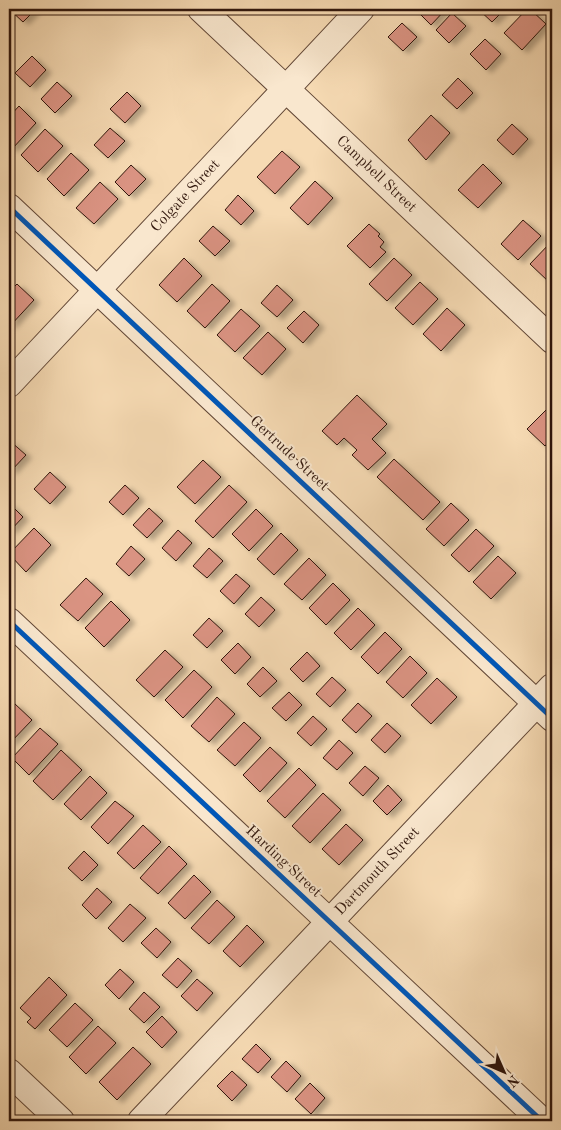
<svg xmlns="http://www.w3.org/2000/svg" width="561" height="1130" viewBox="0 0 561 1130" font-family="'Old Standard TT',serif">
<defs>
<filter id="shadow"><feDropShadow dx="5.5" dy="3" stdDeviation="2.5" flood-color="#0004"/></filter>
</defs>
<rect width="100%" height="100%" fill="#f6dab3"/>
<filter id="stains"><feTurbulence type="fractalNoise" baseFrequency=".004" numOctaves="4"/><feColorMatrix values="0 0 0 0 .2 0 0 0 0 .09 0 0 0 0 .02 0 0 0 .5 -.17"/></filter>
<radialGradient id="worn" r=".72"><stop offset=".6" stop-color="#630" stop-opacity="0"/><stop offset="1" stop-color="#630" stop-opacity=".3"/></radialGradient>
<path fill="#da9382" stroke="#30160c" filter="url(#shadow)" d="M9,9h27l-13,13z
M415,9h31l-15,16z
M478,9h27l-13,13z
M527,9h3l16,15 -24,26 -18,-17z
M452,13l14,13 -17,17 -13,-13z
M402,23l15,14 -14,14 -15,-14z
M485,39l16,15 -15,16 -16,-16z
M32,56l14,14 -16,17 -15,-14z
M458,78l15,15 -16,16 -15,-14z
M57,82l15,14 -17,17 -14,-14z
M127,92l14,14 -16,17 -15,-14z
M19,106l17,17 -24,26 -3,-3v-29z
M431,115l19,18 -24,27 -18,-20z
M512,124l16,15 -15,16 -16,-15z
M110,128l15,13 -17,17 -14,-13z
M45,129l18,17 -25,26 -17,-17z
M282,151l18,16 -25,27 -18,-17z
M71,153l18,17 -25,26 -17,-17z
M483,164l19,19 -24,25 -20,-18z
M131,165l15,14 -17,17 -14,-14z
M315,181l18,17 -25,27 -18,-17z
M100,182l18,17 -24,25 -18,-16z
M238,195l16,16 -13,14 -16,-15z
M523,220l18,16 -23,24 -17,-16z
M369,224l11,10 -2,2 6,6 -4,5 6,5 -16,16 -23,-22z
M213,226l17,15 -15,15 -16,-15z
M552,241v37l-3,4 -19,-18z
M184,258l18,18 -25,26 -18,-17z
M394,258l18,17 -25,26 -18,-17z
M420,282l18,17 -25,26 -18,-17z
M17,284l17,16 -24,26 -1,-34z
M212,284l18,17 -25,27 -18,-17z
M277,285l16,15 -16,17 -16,-14z
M447,308l18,17 -24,26 -18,-17z
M241,309l19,17 -25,26 -18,-17z
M304,311l15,14 -16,18 -16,-15z
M268,332l18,17 -24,26 -19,-17z
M357,395l30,29 -15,15 14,14 -18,17 -16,-15 5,-5 -13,-12 -7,7 -15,-14z
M552,404v34l-7,8 -18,-17z
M10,441l16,14 -16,17 -1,-30z
M394,459l46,43 -17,18 -46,-43z
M203,460l18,17 -26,27 -18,-17z
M50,472l16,15 -16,17 -16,-15z
M125,485l14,13 -16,17 -14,-13z
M229,485l18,17 -34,36 -18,-17z
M9,503l14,14 -14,15z
M451,503l18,17 -25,26 -18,-17z
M149,508l14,13 -16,17 -14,-13z
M256,509l17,17 -24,25 -17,-17z
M34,528l17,17 -25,27 -17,-18z
M476,529l18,17 -25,26 -18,-17z
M178,530l14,13 -16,18 -14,-13z
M281,533l17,17 -24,25 -17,-16z
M131,546l14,13 -16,17 -13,-12z
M209,548l14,13 -16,17 -14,-12z
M498,556l18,17 -25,26 -18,-17z
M309,558l17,17 -24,25 -18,-16z
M236,574l14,12 -16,18 -14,-13z
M86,578l17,16 -25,27 -18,-16z
M333,583l17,17 -24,25 -17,-17z
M261,597l14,13 -16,17 -14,-13z
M111,601l19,19 -26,27 -19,-19z
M358,608l17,17 -24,25 -17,-17z
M209,618l14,13 -16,17 -14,-13z
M385,632l17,17 -24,25 -17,-17z
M238,643l13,14 -16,17 -14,-14z
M165,650l18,17 -29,30 -18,-17z
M307,652l13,14 -17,16 -13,-13z
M410,656l17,17 -24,25 -17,-16z
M263,667l14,14 -17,16 -13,-13z
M194,670l18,17 -29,31 -18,-18z
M332,677l14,13 -16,17 -14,-13z
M437,678l20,19 -26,27 -20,-19z
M289,692l13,13 -16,16 -14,-13z
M217,697l18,17 -26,28 -18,-16z
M14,703l18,17 -23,24v-35z
M358,703l14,13 -16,17 -14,-13z
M313,716l14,13 -16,17 -14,-13z
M244,722l17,16 -26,28 -18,-16z
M387,723l14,13 -16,17 -14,-13z
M40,728l18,16 -29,31 -17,-17z
M339,740l14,13 -16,17 -14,-12z
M270,747l17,16 -27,29 -17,-17z
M61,750l21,20 -29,30 -20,-19z
M365,766l14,12 -16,18 -14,-13z
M299,768l17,17 -31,33 -18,-17z
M90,776l17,17 -26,27 -17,-16z
M388,785l14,15 -15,15 -14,-14z
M323,793l18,17 -31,33 -18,-17z
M115,801l19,15 -26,28 -17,-17z
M346,824l17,16 -24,25 -17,-16z
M143,825l18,17 -27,27 -17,-16z
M169,846l18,18 -29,30 -18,-16z
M84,851l14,14 -16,16 -14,-13z
M194,875l17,17 -26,27 -17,-16z
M97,888l15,14 -16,17 -14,-14z
M217,900l18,17 -26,27 -18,-16z
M130,904l16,14 -23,24 -15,-14z
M247,925l17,17 -24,25 -17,-16z
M156,928l15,14 -14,16 -16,-15z
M178,958l14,13 -15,17 -15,-13z
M120,969l14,13 -15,17 -14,-14z
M49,977l18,18 -32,34 -8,-7 4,-4 -11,-10z
M197,979l16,14 -16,18 -16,-15z
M144,992l16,15 -16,16 -15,-14z
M75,1003l18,17 -26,27 -18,-17z
M162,1016l15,16 -15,16 -16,-16z
M98,1026l18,17 -30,31 -17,-17z
M256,1044l15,15 -13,14 -16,-14z
M133,1047l18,17 -34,36 -18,-18z
M286,1061l15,15 -14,16 -16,-15z
M232,1071l15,14 -15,16 -15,-15z
M310,1083l15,15 -14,16 -16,-15z"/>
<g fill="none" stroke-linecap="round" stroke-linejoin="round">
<g stroke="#624736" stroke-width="28">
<g id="minor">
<path id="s1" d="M201,9l351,331"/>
<path d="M9,207l543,511"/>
<path id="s2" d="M9,384l352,-375"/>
<path d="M9,621l533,500"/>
<path d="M9,1072l52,49"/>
<path id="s3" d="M141,1121l411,-434"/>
</g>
</g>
<use href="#minor" stroke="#f9e7ce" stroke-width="26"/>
<g stroke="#f9e7ce" stroke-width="8">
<path id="cycleway" d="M9,207l543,511
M9,621l533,500"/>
</g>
<use href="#cycleway" stroke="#0057b8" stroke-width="5"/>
</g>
<g text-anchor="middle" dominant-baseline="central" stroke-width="4" stroke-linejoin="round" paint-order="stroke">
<g font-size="15" fill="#30160c" stroke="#f9e7ce">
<text stroke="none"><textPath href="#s1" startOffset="241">Campbell Street</textPath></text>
<text stroke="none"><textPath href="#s2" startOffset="258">Colgate Street</textPath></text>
<text transform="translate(289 454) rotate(43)">Gertrude Street</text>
<text transform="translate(283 862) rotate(43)">Harding Street</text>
<text stroke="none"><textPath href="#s3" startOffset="344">Dartmouth Street</textPath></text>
</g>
</g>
<rect width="561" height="1130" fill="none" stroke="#f6dab3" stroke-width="30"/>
<rect x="10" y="10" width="541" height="1110" fill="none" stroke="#30160c" stroke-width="2.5"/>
<rect x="15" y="15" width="531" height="1100" fill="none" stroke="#30160c"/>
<g transform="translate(504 1072) rotate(135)" stroke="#f9e7ce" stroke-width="4" paint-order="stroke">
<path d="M0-4L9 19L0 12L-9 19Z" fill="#30160c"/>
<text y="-8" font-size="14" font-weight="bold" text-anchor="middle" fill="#30160c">N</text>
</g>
<rect width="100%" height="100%" filter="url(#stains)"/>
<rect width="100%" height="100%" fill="url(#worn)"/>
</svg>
